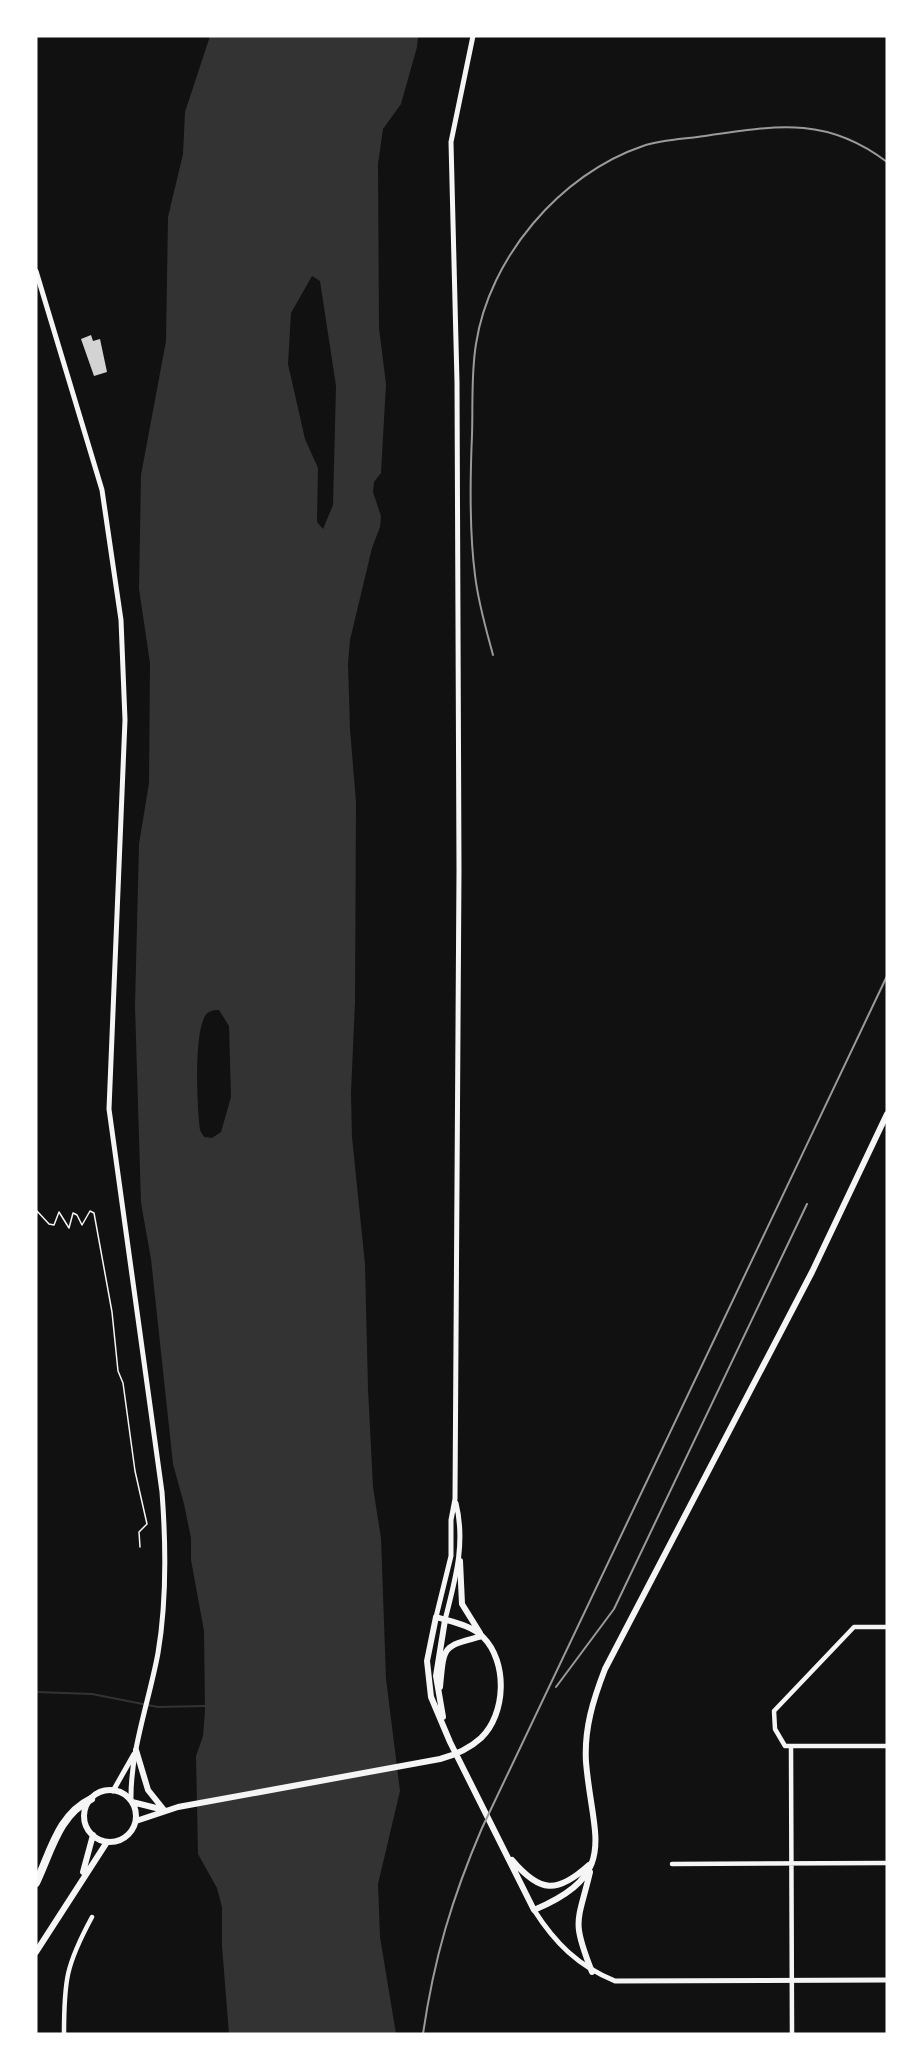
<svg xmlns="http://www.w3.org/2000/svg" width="923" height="2070" viewBox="0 0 923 2070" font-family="Signika,sans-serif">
<rect width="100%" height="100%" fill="#111"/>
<path fill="#333" fill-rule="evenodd" d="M210,36h208l-1,11 -16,57 -18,25 -5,35 1,164 7,56 -5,89 -7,9 -1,10 8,24 -1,11 -8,21 -22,92 -2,23 2,66 6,73 -1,200 -4,91 1,44 13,127 3,125 5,98 8,51 5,141 14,112 -22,93 2,53 16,97h-167l-7,-88v-39l-5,-19 -19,-34 -2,-98 7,-20 2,-25 -1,-80 -13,-71v-22l-7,-34 -11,-40 -22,-205 -10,-56 -6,-197 4,-162 10,-61 1,-120 -11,-74 2,-114 25,-134 2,-124 15,-63 2,-42zM312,276l8,5 16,105 -3,119 -10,24 -6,-7 1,-54 -13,-29 -17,-75 3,-51zM219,1010l10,16 2,71 -10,35 -9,6 -8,-1 -4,-7c-3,-23 -6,-91 4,-112 3,-7 8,-8 15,-8z"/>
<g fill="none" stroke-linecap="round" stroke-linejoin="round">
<path stroke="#333" stroke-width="2" d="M36,1692l56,2 66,13 47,-1"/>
</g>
<path fill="#d3d3d3" d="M91,335l2,6 7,-2 7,33 -13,4 -13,-37z"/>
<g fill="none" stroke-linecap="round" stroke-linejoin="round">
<path stroke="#f5f5f5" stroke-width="1.5" d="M36,1217l1,-6 12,13 5,1 5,-13 10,16 4,-15 4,2 5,10 8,-14 4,2 18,99 6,59 5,12 12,88 12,53 -8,8 1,15"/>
<path stroke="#f5f5f5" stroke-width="4.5" d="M887,1627h-33l-80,84 1,18 10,17h102
M791,1746l1,288
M672,1864l215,-1
M64,2034c0,-54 2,-69 28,-117"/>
<path stroke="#f5f5f5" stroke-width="5" d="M36,271l66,219 19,130 4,100 -16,389 53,383c4,53 5,108 -4,161 -9,49 -28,98 -27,148
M436,1617l15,-61v-36l4,-21 4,-629 -2,-488 -6,-240 22,-106
M445,1620c10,-40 21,-76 11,-117
M113,1791l21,-37
M534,1910c21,33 44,56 81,71l272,-1"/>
<path stroke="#f5f5f5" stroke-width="6" d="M460,1561l2,43 18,29
M440,1687c4,-42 2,-40 42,-51
M443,1717l-7,-41 9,-56
M136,1750l12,40 16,20
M84 1816a26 26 0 1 1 52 0a26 26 0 1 1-52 0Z
M132,1802l32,8
M136,1821l42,-14 262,-48c15,-4 29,-10 41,-21 25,-24 27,-76 2,-101 -12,-12 -31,-15 -47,-20l-9,44 4,36 19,45 84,168c87,-37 58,-73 52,-148 -2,-33 7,-62 19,-93l207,-397 75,-158
M512,1860c28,33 45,34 77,5
M83,1872l10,-37
M590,1872c-12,51 -19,47 2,100
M36,1952l71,-110"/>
<path stroke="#f5f5f5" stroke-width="8" d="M36,1883c15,-31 22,-68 55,-84"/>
<path stroke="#9a9a9a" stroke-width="2" d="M493,655c-7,-26 -15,-53 -18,-80 -6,-46 -5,-94 -3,-140 1,-30 -1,-61 4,-91 13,-86 84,-170 167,-198 21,-7 46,-7 68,-11 68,-10 117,-18 176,27
M556,1687l58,-78 193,-405
M423,2034c11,-76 29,-136 59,-206l405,-852"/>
</g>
<rect width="923" height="2070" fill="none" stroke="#ffffff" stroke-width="75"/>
</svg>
